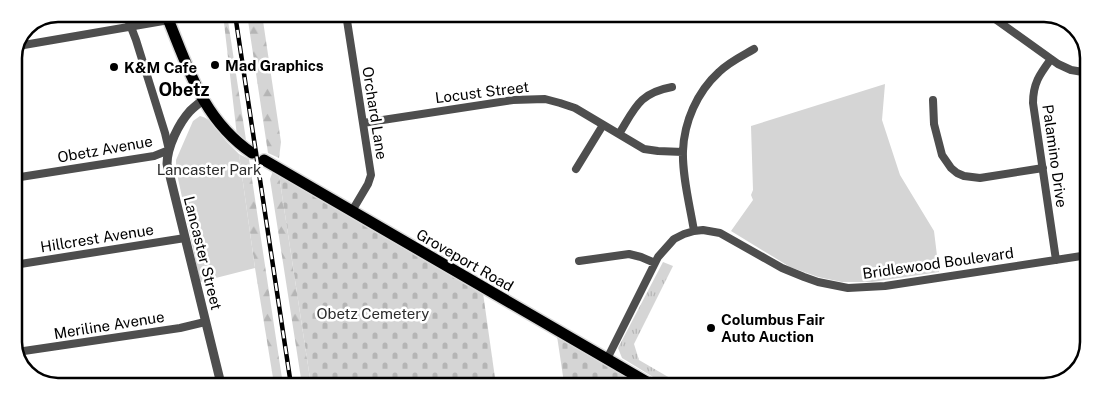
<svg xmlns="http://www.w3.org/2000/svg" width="1103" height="400" viewBox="0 0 1103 400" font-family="'Public Sans',sans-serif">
<defs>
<pattern id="grass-tufts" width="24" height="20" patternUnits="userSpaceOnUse" patternTransform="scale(1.25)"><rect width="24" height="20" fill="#d5d5d5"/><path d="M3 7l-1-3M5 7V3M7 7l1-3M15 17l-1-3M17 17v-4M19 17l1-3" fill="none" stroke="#b5b5b5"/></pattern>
<pattern id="forest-firs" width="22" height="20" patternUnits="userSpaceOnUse" patternTransform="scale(1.25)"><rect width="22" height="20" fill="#d5d5d5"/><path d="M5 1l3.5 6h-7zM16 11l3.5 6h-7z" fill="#b5b5b5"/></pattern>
<pattern id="cemetery-stones" width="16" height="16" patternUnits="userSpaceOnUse" patternTransform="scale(1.25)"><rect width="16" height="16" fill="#d5d5d5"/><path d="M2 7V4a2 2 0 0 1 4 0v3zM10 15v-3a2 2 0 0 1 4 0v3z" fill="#b5b5b5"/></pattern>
</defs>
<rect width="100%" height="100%" fill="#fff"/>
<path fill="url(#grass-tufts)" d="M663,262l10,4 -39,78 5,16 43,25h-16l-44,-27 -4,-10z"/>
<path fill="url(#forest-firs)" d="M223,14h4l19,126 -9,-4z
M247,14h15l19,128 -2,16 -11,-5z
M239,154l10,5 34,226 -9,-1 -19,-116z
M273,171l6,4 32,210h-9l-32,-206z"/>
<path fill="url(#cemetery-stones)" d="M279,175l204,118 13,92h-185z
M557,336l83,49h-86l10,-2z"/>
<path fill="#d5d5d5" d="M885,84l-3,36 18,55 34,56 5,41 -67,10h-30l-24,-5 -28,-10 -59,-36 22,-31 -2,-5 2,-5 -2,-64z
M200,116c13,3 19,17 27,26 4,4 8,8 12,12l16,114 -55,14 -24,-113v-9l17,-39z"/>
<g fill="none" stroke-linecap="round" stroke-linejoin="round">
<g stroke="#dbdbdb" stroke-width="14">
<path id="primary" d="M166,14c22,53 36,105 86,139
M264,160l388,225"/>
</g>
<path stroke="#4e4e4e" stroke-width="8" d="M346,14l25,161 -3,9 -16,27
M991,16l67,48 13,6 18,3
M18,46l151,-26
M1051,59c-11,15 -18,24 -18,44l23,157
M933,100l1,24 8,31 9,13 6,5 7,3 16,2 63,-10
M363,123l150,-23 32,-1 15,4 15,5 69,41 14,2 25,1
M619,134c16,-26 20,-41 53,-47
M576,169l27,-44
M14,178l140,-22 15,-6 -4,-17 -29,-93 -10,-26
M694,231c-4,-25 -12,-55 -11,-80 1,-29 14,-59 36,-79 10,-10 23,-16 35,-23
M579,261l50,-7 12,3 14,6
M14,265l171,-27
M17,352l163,-24 25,-6
M607,359l51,-102 16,-18 10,-5 10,-3 9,-1 17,3 62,35 22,9 14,5 30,6 37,-2 203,-31"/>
<path stroke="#4e4e4e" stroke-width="9" d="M203,100c-5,4 -9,7 -13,11 -11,12 -23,36 -23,53l54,220"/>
<use href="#primary" stroke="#000" stroke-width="11"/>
<g stroke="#000" stroke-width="4.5">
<path id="rail" d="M235,14l56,371"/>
</g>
<use href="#rail" stroke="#fff" stroke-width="2.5" stroke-dasharray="8" stroke-linecap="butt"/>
</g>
<g fill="#000" stroke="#fff" stroke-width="2">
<circle cx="215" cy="65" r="5"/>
<circle cx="114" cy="67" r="5"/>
<circle cx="711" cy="328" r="5"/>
</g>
<g text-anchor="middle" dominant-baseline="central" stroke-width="5" stroke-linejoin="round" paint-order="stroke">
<g font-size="15" font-weight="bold" fill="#000" stroke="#fff" text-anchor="start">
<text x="225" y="65">Mad Graphics</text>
<text x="124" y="67">K&amp;M Cafe</text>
<text x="721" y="319">Columbus Fair<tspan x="721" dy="17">Auto Auction</tspan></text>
</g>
<g font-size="15" fill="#000" stroke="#fff">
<text transform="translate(482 92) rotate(-7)">Locust Street</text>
<text transform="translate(375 113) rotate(81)">Orchard Lane</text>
<text transform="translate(105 149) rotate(-10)">Obetz Avenue</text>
<text transform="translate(1055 156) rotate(82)">Palamino Drive</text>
<text transform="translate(97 238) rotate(-9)">Hillcrest Avenue</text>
<text transform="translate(203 253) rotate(76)">Lancaster Street</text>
<text transform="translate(465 260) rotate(30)">Groveport Road</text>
<text transform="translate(938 263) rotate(-8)">Bridlewood Boulevard</text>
<text transform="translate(109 325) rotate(-9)">Meriline Avenue</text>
</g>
<g font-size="15" fill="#2c2c2c" stroke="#fff">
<text x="209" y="169">Lancaster Park</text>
<text x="373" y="313">Obetz Cemetery</text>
</g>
<g font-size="18" font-weight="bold" fill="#000" stroke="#fff">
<text x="184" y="89">Obetz</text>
</g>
</g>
<path d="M0 0H1103V400H0ZM58 22H1044A36 36 0 0 1 1080 58V342A36 36 0 0 1 1044 378H58A36 36 0 0 1 22 342V58A36 36 0 0 1 58 22Z" fill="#fff" fill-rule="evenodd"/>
<path fill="none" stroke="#000" stroke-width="2.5" d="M58 22H1044A36 36 0 0 1 1080 58V342A36 36 0 0 1 1044 378H58A36 36 0 0 1 22 342V58A36 36 0 0 1 58 22Z"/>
</svg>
